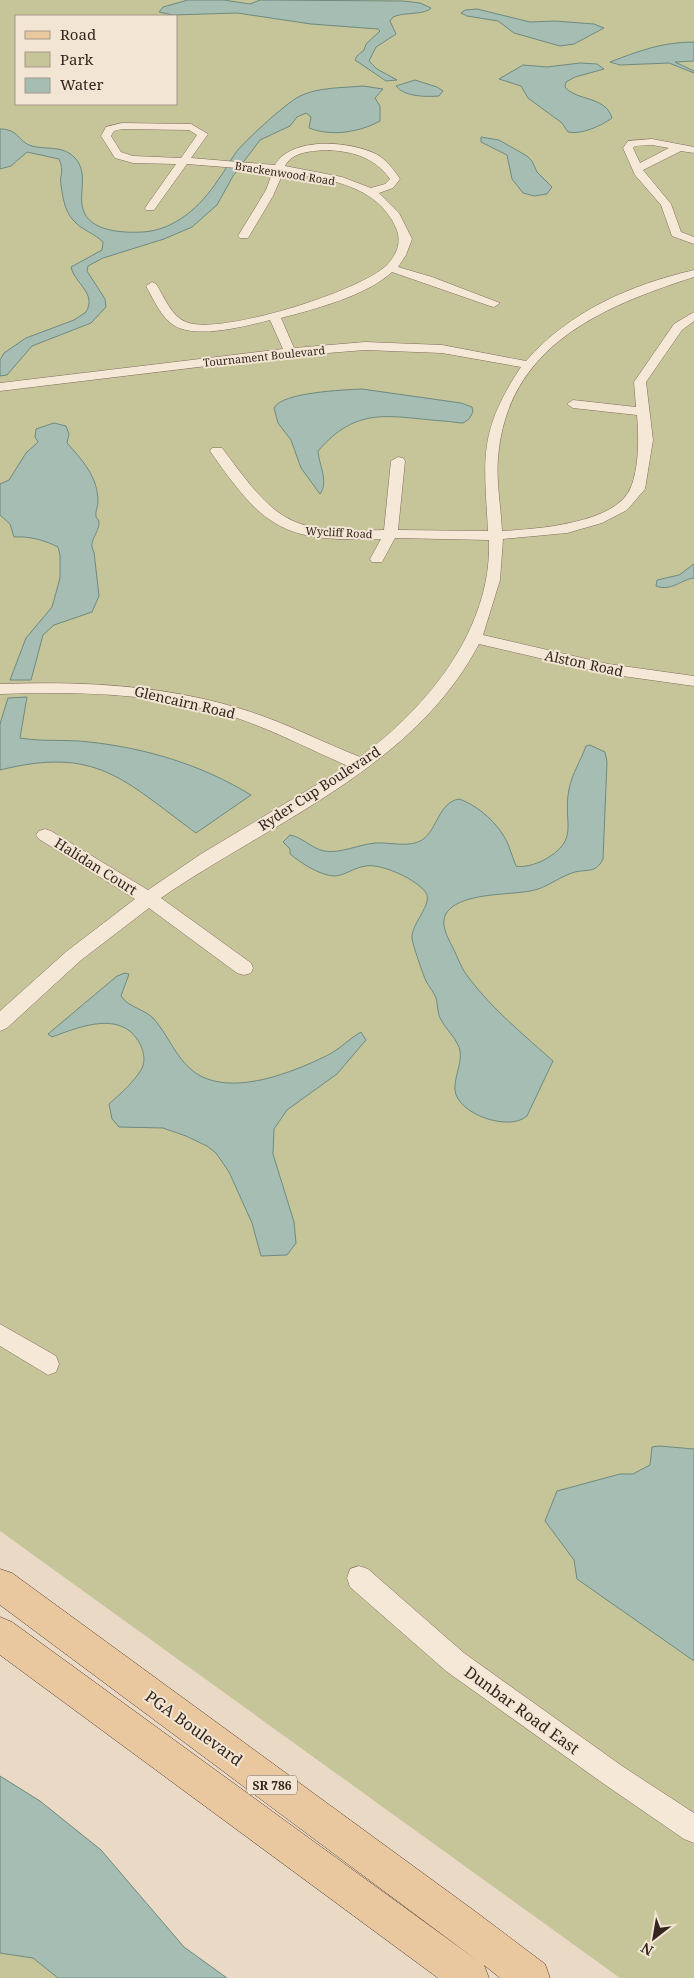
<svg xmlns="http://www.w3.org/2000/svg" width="694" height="1978" viewBox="0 0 694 1978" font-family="'Noto Serif',serif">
<rect width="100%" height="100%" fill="#e9d9c5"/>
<path fill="#c6c59a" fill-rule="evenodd" d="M0,0h694v1978h-74l-620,-447zM16,16h160v88h-160z
M0,1893l104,85h-104z"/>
<path fill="#a6bdb3" stroke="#6e8a7f" d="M188,0h36l26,4 10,-4 143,1 17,2 11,5c-5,7 -28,4 -38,9l-3,4 6,13 -20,13 -7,14 8,8 20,11 -11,1 -31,-21 2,-4 7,-6 2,-6 14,-13 -2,-2 -67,-5 -74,-11 -64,2 -14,-3 4,-5z
M477,9l53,13 25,-1 39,3 10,4 -30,16 -14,2 -46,-13 -16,-12 -31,-5 -6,-3 4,-3z
M694,42v19l-19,1 19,9v2l-25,-10 -49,2 -10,-3c29,-11 52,-20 84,-20z
M580,63l17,1 7,5 -29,8 -9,5 -1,5c11,14 41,9 47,31 -11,8 -31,17 -44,14l-6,-9 -34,-25 -7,-12 -22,-7 24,-14 24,2z
M415,80l22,7 6,4 -4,5c-12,1 -35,1 -43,-10z
M363,86l20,3 -8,9 5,8v15c-20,11 -48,16 -71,7l2,-11 -5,-4 -9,4 -7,9 -30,14 -27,36 -16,29 -25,22 -28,12 -61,19 -15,8 -1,5 18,28 1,8 -15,16 -59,23 -25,29 -7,1v-16l4,-7 22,-15 48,-18 12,-8c11,-19 -11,-28 -15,-45l31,-17 1,-8c-8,-8 -18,-11 -26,-18 -12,-10 -14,-25 -16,-39 -2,-11 4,-12 -2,-26l-32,-7 -16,14 -11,3v-40c19,0 18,13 32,17 15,4 31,-1 43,12 14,15 3,36 8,51 6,23 41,24 60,23 32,-2 58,-26 75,-52 7,-9 12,-20 19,-29 11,-13 49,-48 63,-55 19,-9 42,-8 63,-10z
M481,137l18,3 28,16 5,5 5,11 15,15 -5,7 -13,2 -11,-3 -11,-14 -5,-24 -26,-13z
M362,389l99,14 11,4 1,5 -4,7 -6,4c-7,0 -13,-2 -20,-2 -54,-4 -85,-16 -125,30 1,14 11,31 2,43l-19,-26 -10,-28 -13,-17 -4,-15c8,-16 70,-18 88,-19z
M54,423l12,3 3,8 -2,9c16,18 31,34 31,59 0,5 -3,9 -2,15l3,4c1,12 -12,20 -5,31l5,44 -7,16 -38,13 -11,10 -12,45h-21l16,-42 26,-31 8,-29v-23l-2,-8c-14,-7 -29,-11 -44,-10l-4,-13 -10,-9v-31l9,-4 17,-27 12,-11 -3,-5 1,-8z
M694,564v14c-12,1 -23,14 -38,8l1,-6 22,-5z
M27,697l-7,41c23,4 46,1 69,4 57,6 113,23 162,53l-55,38c-74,-54 -99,-87 -196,-63v-46l8,-26z
M590,745l15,7 2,10 -4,97c-8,16 -17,9 -31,14 -15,5 -27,16 -42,18 -22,4 -59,2 -78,16 -15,12 -6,27 1,41 5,10 9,22 16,30 23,31 55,57 84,83l-26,55c-18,16 -70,-2 -72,-26 -1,-15 10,-32 3,-45 -4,-9 -12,-16 -17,-25 -4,-7 -3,-15 -5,-22 -2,-6 -7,-11 -10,-17 -2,-4 -14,-38 -14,-43 -1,-14 21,-34 14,-45 -8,-13 -45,-30 -60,-27 -11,1 -22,10 -32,10 -15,-1 -33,-13 -44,-22v-5l-7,-7 7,-7c12,2 21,13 34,16 17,3 35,-7 52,-8 13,-1 34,5 46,-3 16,-11 16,-37 37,-41 20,7 40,25 49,45 3,7 5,15 8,22 8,2 19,-2 26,-5 40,-21 20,-37 27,-72 3,-15 12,-29 17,-43z
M125,973l4,1 -8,22c8,12 24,13 33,23 14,16 22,39 39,52 36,28 101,1 137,-17 11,-6 20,-16 31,-22l5,8 -29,34 -50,36 -13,19 -1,25 21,68 2,21 -9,12 -26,1 -9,-33 -23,-51 -13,-19 -9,-7 -21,-10 -23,-8 -44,-1 -7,-8 -3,-15c11,-10 24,-21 32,-34 5,-8 3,-18 -1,-26 -18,-35 -61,-17 -88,-7l-4,-3 69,-58z
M659,1446l35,3v212l-117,-82 -3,-19 -29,-39 12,-30 63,-17h13l17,-9 2,-18z
M0,1776l40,25 61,49 83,97 43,31h-169l-25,-20 -33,-5z"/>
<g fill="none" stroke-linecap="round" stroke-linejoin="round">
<g stroke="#826b5d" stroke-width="1">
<path id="minor" d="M122,123l69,1 17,10 -17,24 84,7c16,-29 75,-24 101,-11 10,5 18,16 24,25l-7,9 -14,5 20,20 13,26 -6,16 -8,12 34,10 68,26 -6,4 -4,-1 -98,-34c-26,24 -77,37 -111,46l13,30 71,-6 77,3 84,16c44,-50 104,-76 168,-91v7c-93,30 -187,69 -196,181 -2,24 3,49 4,73 33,-2 115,-7 129,-44 8,-20 8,-50 6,-72l-64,-7 -6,-4 6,-4 63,7 -2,-25 40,-58 20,-12v9l-12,9 -36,52 7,58 -8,49 -18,21 -25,13 -35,10 -64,6 -3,41 -17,55 125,29 86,12v10l-86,-12 -129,-30c-66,125 -208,178 -318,254l90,65 2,5 -2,5 -7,2 -7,-2 -88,-65 -69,53 -73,67 -7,3v-20l67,-60 68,-52 -96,-60 -3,-4 3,-4 6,-2 6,2 97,59 53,-36 147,-88c-37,-16 -73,-35 -111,-48 -77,-25 -157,-27 -237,-24v-10c84,-3 167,1 248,27 38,12 74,31 112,46 68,-50 132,-128 129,-217l-94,-2 -13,24h-10l-2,-3 11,-20c-97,3 -116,-9 -171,-88l2,-3h10c56,75 65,85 162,82l7,-69 7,-4 5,1 2,3 -7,69 90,1c-4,-73 -10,-99 33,-164l-79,-14 -77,-3 -75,6 -290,35v-8l283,-34 -13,-29c-24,6 -72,19 -95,6 -14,-8 -21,-26 -29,-40l6,-4 4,2c8,12 15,32 30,38 34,14 175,-31 201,-57 10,-11 15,-23 9,-37 -18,-43 -72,-51 -113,-55l-10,23 -25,42h-8l-2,-2 28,-46 7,-19 -86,-7 -33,46h-8l-1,-2 31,-44 -43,-1 -18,-5 -14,-22 5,-9zM122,129l67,1 8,5 -16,23 -48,-2 -12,-4 -10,-16 3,-5zM329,150c25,2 45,7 61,29l-5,5 -14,4 -29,-11 -57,-11c8,-15 28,-15 44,-16z
M652,139l42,8v6l-13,-2 -38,19 28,34 10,28 13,5v7l-22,-8 -11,-31 -26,-30 -12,-27 5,-7zM652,145l17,3 -29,15 -7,-15 2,-2z
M0,1324l56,32 3,8 -3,8 -8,3 -48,-29z
M359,1566l9,3 96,84 158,113 72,47v30l-10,-4 -80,-55 -158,-113 -96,-84 -3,-9 3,-9z"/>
</g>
<g stroke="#513b30" stroke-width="1">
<path id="major" d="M0,1569l12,4 464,339 69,52 5,14h-50l-16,-13 5,13h-51l-438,-323v-38l12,5 466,339 -478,-356z"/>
</g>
<use href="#minor" fill="#f5e8d7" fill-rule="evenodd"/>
<use href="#major" fill="#e9c8a0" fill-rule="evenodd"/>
</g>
<g text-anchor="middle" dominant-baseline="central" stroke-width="4" stroke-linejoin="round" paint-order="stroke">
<g font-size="11" fill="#34261f" stroke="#f2e5d3">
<text transform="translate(285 173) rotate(9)">Brackenwood Road</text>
<text transform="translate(264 356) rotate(-6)">Tournament Boulevard</text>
<text transform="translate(339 532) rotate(3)">Wycliff Road</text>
</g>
<rect fill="#f2e5d3" stroke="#6d5f55" stroke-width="1" x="247" y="1775.5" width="50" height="19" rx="4"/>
<g font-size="12" font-weight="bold" fill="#34261f">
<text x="272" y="1785">SR 786</text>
</g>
<g font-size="14" fill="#34261f" stroke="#f2e5d3">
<text transform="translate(584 663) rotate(12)">Alston Road</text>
<text transform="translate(185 702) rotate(13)">Glencairn Road</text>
<text transform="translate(319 788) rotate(-33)">Ryder Cup Boulevard</text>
<text transform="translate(96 866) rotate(32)">Halidan Court</text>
</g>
<g font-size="16" fill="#34261f" stroke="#f2e5d3">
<text transform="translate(522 1710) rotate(36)">Dunbar Road East</text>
<text transform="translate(194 1728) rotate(36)">PGA Boulevard</text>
</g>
</g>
<rect x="15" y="15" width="162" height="90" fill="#f2e5d3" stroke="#a6998b"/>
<rect x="25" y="31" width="25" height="8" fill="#e9c8a0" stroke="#a6998b"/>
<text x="60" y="40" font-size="15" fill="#34261f">Road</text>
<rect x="25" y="52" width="25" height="15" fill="#c6c59a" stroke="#a6998b"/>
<text x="60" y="65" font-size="15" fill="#34261f">Park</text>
<rect x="25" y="78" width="25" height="15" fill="#a6bdb3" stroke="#a6998b"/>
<text x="60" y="90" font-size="15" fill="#34261f">Water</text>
<g transform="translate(654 1938) rotate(211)" stroke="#f2e5d3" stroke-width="4" paint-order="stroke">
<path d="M0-4L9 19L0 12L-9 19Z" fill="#34261f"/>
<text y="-8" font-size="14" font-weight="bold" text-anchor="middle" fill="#34261f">N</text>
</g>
</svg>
